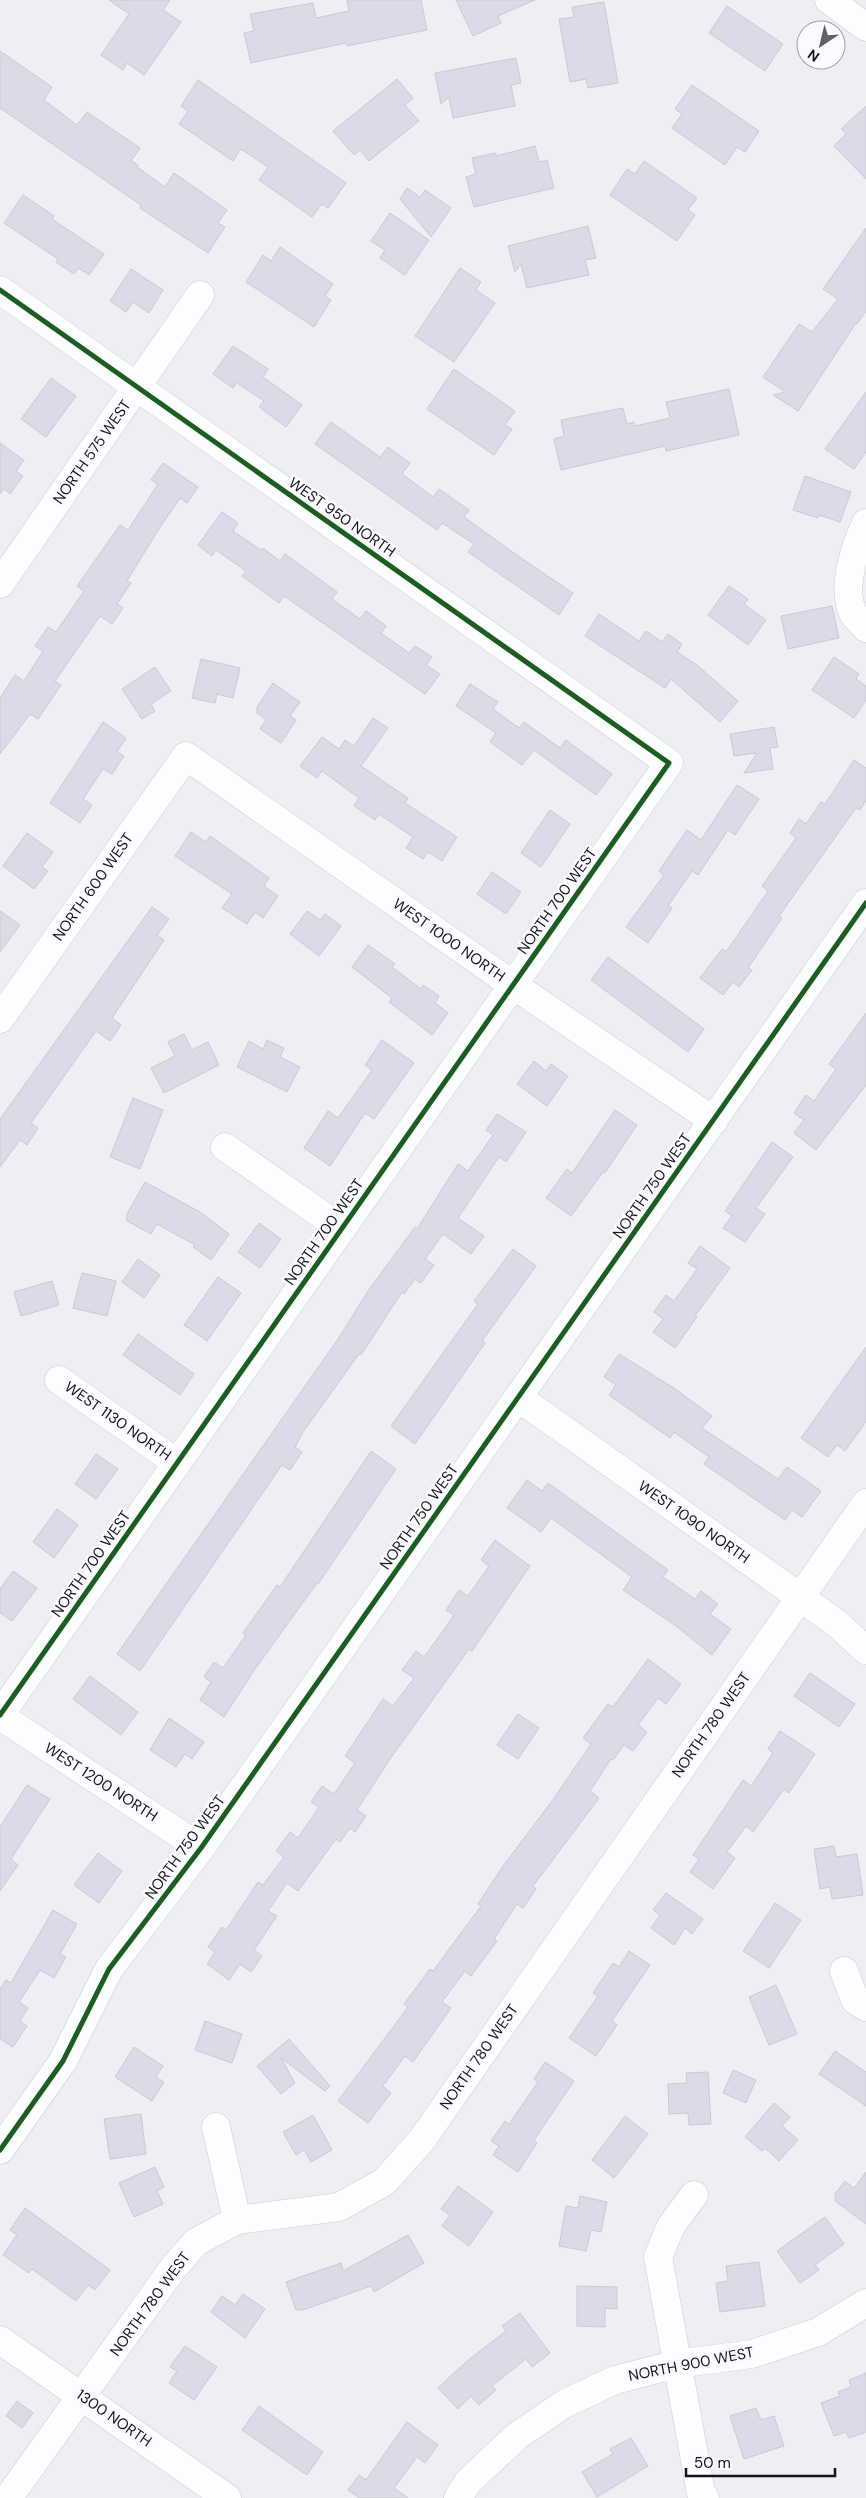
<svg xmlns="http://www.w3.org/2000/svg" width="866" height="2498" viewBox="0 0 866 2498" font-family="'DM Sans',sans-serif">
<rect width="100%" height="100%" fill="#eeeff5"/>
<path fill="#dadae8" stroke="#cacbd0" d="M109,0h61l-7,10 18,12 -37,53 -17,-12 -4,7 -22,-15 28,-41z
M347,0h74l6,30 -80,16 -1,-3 -95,20 -7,-30 10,-2 -4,-17 63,-11 3,15 33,-7z
M456,0h79l-37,16 3,7 -28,13z
M604,2l14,81 -30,5 -2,-9 -16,3 -11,-63 15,-2 -2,-10z
M727,6l56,38 -18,27 -56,-38z
M0,51l52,36 -8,13 33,25 10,-13 53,36 -9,13 7,4 -1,2 28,20 9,-14 53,37 -9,13 7,4 -17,26 -68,-45 1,-3 -141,-97z
M516,58l5,25 -10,2 4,21 -62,12 -4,-21 -8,7 -6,-31z
M397,79l16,19 -8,7 14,16 -50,40 -9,-11 -6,5 -21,-24z
M198,80l148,103 -18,25 -6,-4 -10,13 -53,-37 9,-13 -27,-18 -8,12 -54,-37 9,-13 -7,-5z
M692,85l67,46 -14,21 -8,-5 -12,18 -53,-37 10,-14 -7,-5z
M866,106v73l-32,-33 12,-12 -5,-5z
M535,146l4,16 8,-2 7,28 -80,19 -8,-30 10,-3 -4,-16 24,-5v3z
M644,161l53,37 -9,12 7,5 -18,26 -67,-46 17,-26 8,5z
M407,188l13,9 5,-7 26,18 -20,29 -31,-38z
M23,195l31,21 -2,3 52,35 -15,21 -11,-7 -4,6 -18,-12 2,-3 -54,-36z
M390,213l39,27 -24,35 -25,-17 5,-8 -14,-9z
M588,226l8,32 -11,2 4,15 -62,13 -6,-24 -6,8 -7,-26z
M866,228v83l-9,13 -1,-1 -58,88 -25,-16 12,-3 -22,-15 36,-53 13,8 26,-33 -15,-10z
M280,247l53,37 -8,12 6,4 -17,27 -68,-45 17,-27 8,6z
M460,268l21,14 -5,8 19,13 -41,59 -39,-26z
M131,269l32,21 -14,23 -16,-11 -7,10 -16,-11z
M233,346l35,23 -5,8 39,28 -16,22 -27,-20 5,-6 -27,-18 -4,5 -20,-14z
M454,369l61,42 -10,14 7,4 -18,26 -67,-46z
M51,378l25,18 -30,41 -25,-18z
M729,389l10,46 -73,16 -1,-5 -104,24 -7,-31 10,-3 -3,-16 62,-12 4,16 7,-2 1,4 35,-8 -4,-16z
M866,392v60l-12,17 -29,-20z
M331,422l49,35 8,-10 22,16 -8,11 31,23 6,-8 30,21 -5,7 57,41 52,35 -14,22 -91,-63 6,-8 -32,-21 -5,7 -122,-86z
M0,443l24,17 -8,11 7,5 -13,18 -6,-5 -4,5z
M163,463l35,24 -11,16 -7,-5 -23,34 -30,49 4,2 -14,21 6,4 -11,16 -12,-8 -45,65 6,4 -23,34 -8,-5 -30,40v-56l15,-23 9,6 19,-30 -8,-5 13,-19 8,5 28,-41 -7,-5 43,-61 8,5 30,-46 -7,-4z
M805,476l46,16 -11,30 -21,-7 -1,3 -25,-8z
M222,512l16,11 -5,8 28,19 2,-2 17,13 5,-7 52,38 -5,7 28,20 6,-8 20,15 -5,7 28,20 6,-7 17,11 -6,8 14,9 -15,20 -141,-98 -5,7 -37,-27 4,-5 -30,-21 -4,6 -14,-11z
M729,586l19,13 -4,5 22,16 -18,25 -40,-30z
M832,606l7,32 -51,11 -7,-33z
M599,614l40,27 7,-10 16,11 6,-8 14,10 -5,8 20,13 41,36 -18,21 -49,-43 -6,9 -80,-52z
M834,657l25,17 -3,5 10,7v14l-12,18 -42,-28z
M201,659l39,9 -7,30 -16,-4 -2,9 -23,-5z
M155,667l16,24 -20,13 4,7 -13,8 -20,-30z
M273,683l27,19 -10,14 6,4 -15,23 -21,-14 6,-9 -9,-7v-6z
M470,684l28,18 -5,7 26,19 5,-6 36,26 6,-8 46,34 -16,21 -62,-45 -12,15 -32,-23 6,-9 -40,-27z
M373,718l15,10 -27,38 47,32 -3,5 52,34 -15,24 -14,-9 -5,7 -17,-11 7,-11 -34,-23 -4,6 -21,-14 5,-8 -37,-27 -5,7 -17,-12 22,-29 17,12 6,-9 9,6z
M103,722l23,16 -9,14 7,4 -12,18 -9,-5 -20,30 9,6 -12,18 -30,-20z
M774,727l4,20 -8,1 3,21 -29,4 13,-20 -23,3 -4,-22z
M854,760l12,8v33l-6,9 -4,-2 -77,108 3,2 -34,50 4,2 -13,17 -6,-5 -10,13 -23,-17 22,-29 4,3 42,-61 -6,-5 34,-48 -6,-5 9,-14 7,5 15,-22 4,2z
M737,785l22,14 -24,36 -7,-5 -30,45 -6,-4 -24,35 4,2 -24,35 -22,-16 38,-52 -5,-4 28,-41 14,10z
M550,810l20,14 -29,43 -20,-14z
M191,832l15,10 4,-6 59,42 -5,8 14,10 -15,22 -8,-6 -8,12 -25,-16 10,-14 -57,-38z
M27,833l26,19 -11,15 6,4 -14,18 -31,-23z
M492,872l29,20 -15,22 -29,-20z
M152,907l17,12 -12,16 7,5 -52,78 9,7 -11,16 -14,-10 -65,92 7,5 -11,17 -7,-5 -20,27v-48z
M0,911l20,14 -20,27z
M307,911l13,9 5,-6 16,12 -22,30 -29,-22z
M368,945l27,19 -3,3 29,22 2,-4 16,11 -4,7 13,10 -16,22 -43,-33 3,-4 -40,-31z
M608,957l96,72 -16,23 -97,-72z
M866,1013v72l-50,65 -22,-17 10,-13 -10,-7 12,-18 8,6 22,-32 -7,-5z
M184,1034l8,16 16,-8 11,23 -55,28 -13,-25 24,-12 -7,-14z
M267,1040l17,8 -4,9 20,10 -13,25 -50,-25 12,-26 14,8z
M382,1040l32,23 -40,56 -9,-6 -35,53 -26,-18 24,-37 10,7 34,-48 -7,-5z
M534,1061l12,10 5,-7 17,12 -21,30 -30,-22z
M133,1098l30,12 -23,59 -30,-12z
M615,1110l22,15 -32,48 -2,-1 -32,44 -25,-18 21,-29 5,4z
M497,1114l29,18 -20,30 -7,-5 -41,61 26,18 -13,18 -28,-20 -18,25 9,6 -13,18 -6,-4 -11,15 -2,-2 -41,63 -2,-1 -56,78 -8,15 7,5 -12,18 -8,-5 -142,206 -23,-17 221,-315 30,-48 47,-64 2,2 41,-65 10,7 25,-36 -7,-5z
M772,1142l21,15 -37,51 9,6 -20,28 -22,-14 9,-12 -7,-5z
M145,1182l55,30 29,22 -18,26 -18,-13 2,-2 -38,-21 -6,10 -24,-13v-7z
M259,1223l22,16 -21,29 -22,-16z
M700,1246l30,22 -35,48 2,1 -22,31 -22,-16 10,-13 -9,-7 12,-17 8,6 23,-32 -9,-6z
M513,1249l23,17 -54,75 3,2 -70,101 -24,-18 87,-122 -4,-3z
M138,1259l22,16 -16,23 -22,-16z
M82,1273l34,8 -9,35 -34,-8z
M218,1277l23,16 -34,48 -23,-16z
M52,1281l7,24 -38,11 -7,-24z
M138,1334l56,40 -14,21 -57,-40z
M866,1347v75l-21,29 -8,-6 -9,12 -27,-19z
M619,1354l55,34 38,28 -10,12 76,51 9,-12 34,24 -19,26 -10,-7 -7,10 -81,-56 5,-7 -35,-25 -4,6 -61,-43 7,-10 -12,-8z
M371,1451l25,18 -78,115 -1,-1 -64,89 -29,45 -24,-17 11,-18 -7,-5 10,-15 9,6 23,-33 -3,-2 34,-48 3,2z
M96,1454l22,15 -22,30 -21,-15z
M527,1480l15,11 6,-8 120,87 -5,7 32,22 6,-8 17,13 -8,10 21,15 -19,26 -36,-29 -53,-36 9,-13 -81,-59 -10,14 -34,-24z
M57,1509l21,16 -24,33 -21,-16z
M495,1540l35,26 -58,85 -3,-2 -79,110 -33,51 9,6 -11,16 -5,-4 -10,14 -4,-3 -38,52 -11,-8 -19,28 9,5 -23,34 8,6 -11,16 -11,-8 -11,16 -22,-16 8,-12 -7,-5 14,-20 4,3 32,-48 5,3 21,-28 -8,-6 14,-19 8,6 21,-31 -8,-5 11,-16 12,8 21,-31 -10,-7 38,-57 10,7 21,-28 -12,-8 14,-19 8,6 19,-26 11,-16 -8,-5 13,-20 9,6 21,-30 -8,-6z
M13,1571l24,17 -25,33 -12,-8v-24z
M648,1659l33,25 -15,20 -8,-6 -20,27 9,7 -14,19 -9,-6 -11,15 -2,-1 -21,32 9,7 -66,88 3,3 -13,19 -6,-4 -23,35 3,2 -26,35 -6,-5 -23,31 9,6 -38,54 -8,-6 -22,30 8,7 -23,30 -30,-22 70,-94 -4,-3 26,-35 3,2 48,-65 -3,-2 25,-38 49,-65 39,-57 -8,-6 25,-34 5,3z
M810,1673l45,31 -16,23 -45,-31z
M90,1676l48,36 -17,23 -48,-36z
M518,1714l21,14 -21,31 -21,-14z
M169,1718l35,24 -12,17 -7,-5 -9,13 -26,-17z
M780,1731l35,23 -26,39 -5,-4 -31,43 -7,-6 -19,26 8,6 -22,31 -23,-17 9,-13 -6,-4 50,-75 8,6 22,-33 -5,-4z
M27,1785l23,14 -39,60 7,6 -18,26v-64z
M834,1846l2,11 21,-3 6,41 -31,4 -2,-12 -10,2 -6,-40z
M98,1853l24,18 -23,32 -25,-18z
M666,1893l37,26 -11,15 -7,-6 -11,17 -23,-17 9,-13 -7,-5z
M775,1903l26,17 -32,48 -26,-17z
M53,1910l24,14 -17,30 6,3 -12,21 -14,-8 -21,32 9,6 -8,13 7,5 -14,21 -13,-8v-50l6,-9 5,3z
M629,1951l21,14 -38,56 5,4 -21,31 -27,-18 29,-42 -5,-3 20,-30 6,4z
M776,1985l21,49 -28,11 -20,-48z
M205,2021l37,13 -10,29 -37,-13z
M289,2039l41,47 -5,5 -44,-33 14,25 -14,11 -24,-28z
M134,2047l29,19 -7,11 8,5 -12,19 -37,-24z
M835,2051l31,21v34l-47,-32z
M545,2062l29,19 -40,59 3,3 -19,29 -25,-17 6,-9 -8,-5 14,-20 4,3 29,-42 -4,-3z
M733,2070l23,10 -10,23 -23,-10z
M708,2072l3,52 -22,1 -1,-12 -19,1 -1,-30 19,-1 -1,-10z
M774,2103l16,14 -8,9 16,14 -19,21 -14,-13 -3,3 -17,-14z
M141,2114l5,40 -36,5 -6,-40z
M313,2115l19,35 -21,12 -7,-12 -8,5 -13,-23z
M625,2116l23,18 -34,44 -22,-18z
M155,2167l9,20 -7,4 6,13 -29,13 -15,-34z
M866,2172v52l-31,-23v-7l10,-13 9,7z
M458,2186l35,26 -24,34 -27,-20 8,-11 -9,-6z
M580,2196l27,6 -6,30 -10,-2 -5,21 -27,-5 7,-40 12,2z
M25,2208l85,62 -15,20 -7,-5 -12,16 -44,-32 -3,4 -26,-18 14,-20 -7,-5z
M825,2217l19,27 -29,21 4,5 -19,13 -23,-32z
M408,2235l16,28 -50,29 -3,-6 -68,24h-7l-10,-28 55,-19 2,8z
M759,2262l6,44 -45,6 -4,-29 12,-2 -2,-15z
M577,2286l40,1v22l-12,-1v19l-28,-1z
M243,2294l22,15 -20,29 -34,-26 11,-16 13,9z
M520,2313l30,40 -18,14 -6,-8 -34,27 4,4 -17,15 -8,-9 -13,13 -20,-21 29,-27 39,-30 -4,-5z
M185,2346l32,21 -23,33 -25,-17 8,-12 -7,-4z
M866,2373v59l-17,6 -3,-6 -12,4 -13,-33 19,-7 -2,-4 13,-5 -2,-7z
M17,2401l16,12 -11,15 -16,-12z
M259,2406l64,46 -16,23 -65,-45z
M756,2408l5,12 13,-4 10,30 -40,13 -14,-43z
M407,2422l31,23 -13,18 -8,-6 -23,31 14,10h-49l-11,-8 11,-15 7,5z
M631,2438l17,28 -51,31 -15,-25 31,-18 -3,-5z"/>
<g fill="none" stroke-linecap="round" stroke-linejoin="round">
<g stroke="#cbccd0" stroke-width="29">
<path id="minor" d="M829,0l37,27
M0,290l669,473 -669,952
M866,523c-11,23 -25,66 -13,90 3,5 9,10 13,15
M0,584l200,-289
M0,1019l186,-263 327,229 201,136
M225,1147l117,82
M59,1380l118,83
M519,1398l316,224 31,28
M0,1716l201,132
M844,1971l11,29 11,7
M216,2127l21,93
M0,2150l63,-89 46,-92 92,-121 665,-945
M694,2195l-23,31 -13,31 43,236 4,5
M0,2340l227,158
M8,2498l166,-231 22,-25 41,-22 102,-13 45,-25 37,-41 445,-638
M458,2498l10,-16 49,-46 47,-32 51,-24 62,-16 75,-10 66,-22 48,-29"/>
</g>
<use href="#minor" stroke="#fcfdfe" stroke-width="28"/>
<g stroke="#fafaff" stroke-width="8">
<path id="cycleway" d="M0,290l669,473 -669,952
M0,2150l63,-89 46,-92 92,-121 665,-945"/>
</g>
<use href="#cycleway" stroke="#1b5e20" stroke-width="5"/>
</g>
<g text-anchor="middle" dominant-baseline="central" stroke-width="5" stroke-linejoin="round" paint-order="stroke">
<g font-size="15" fill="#151519" stroke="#fafaff">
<text transform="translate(92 452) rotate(-55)">NORTH 575 WEST</text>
<text transform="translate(342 517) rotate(35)">WEST 950 NORTH</text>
<text transform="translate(93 887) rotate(-55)">NORTH 600 WEST</text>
<text transform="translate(557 901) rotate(-55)">NORTH 700 WEST</text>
<text transform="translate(449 940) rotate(35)">WEST 1000 NORTH</text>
<text transform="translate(652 1186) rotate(-55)">NORTH 750 WEST</text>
<text transform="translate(324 1232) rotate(-55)">NORTH 700 WEST</text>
<text transform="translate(118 1421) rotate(35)">WEST 1130 NORTH</text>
<text transform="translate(419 1517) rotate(-55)">NORTH 750 WEST</text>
<text transform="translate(694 1522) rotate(35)">WEST 1090 NORTH</text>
<text transform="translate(91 1564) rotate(-55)">NORTH 700 WEST</text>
<text transform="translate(711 1725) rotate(-55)">NORTH 780 WEST</text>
<text transform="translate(101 1782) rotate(33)">WEST 1200 NORTH</text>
<text transform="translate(185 1847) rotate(-54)">NORTH 750 WEST</text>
<text transform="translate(479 2057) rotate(-55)">NORTH 780 WEST</text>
<text transform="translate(150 2304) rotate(-54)">NORTH 780 WEST</text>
<text transform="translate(691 2364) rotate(-11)">NORTH 900 WEST</text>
<text transform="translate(114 2418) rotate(35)">1300 NORTH</text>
</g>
</g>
<g transform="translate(821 45) rotate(215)"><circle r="24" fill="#fafaff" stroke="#9e9ea3"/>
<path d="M0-4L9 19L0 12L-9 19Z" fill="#616166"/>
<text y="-8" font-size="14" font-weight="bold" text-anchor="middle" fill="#151519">N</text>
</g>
<path d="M686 2468v8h149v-8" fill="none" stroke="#151519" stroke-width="2.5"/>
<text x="694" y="2468" font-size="15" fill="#151519" stroke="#fafaff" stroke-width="4" paint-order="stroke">50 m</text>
</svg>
